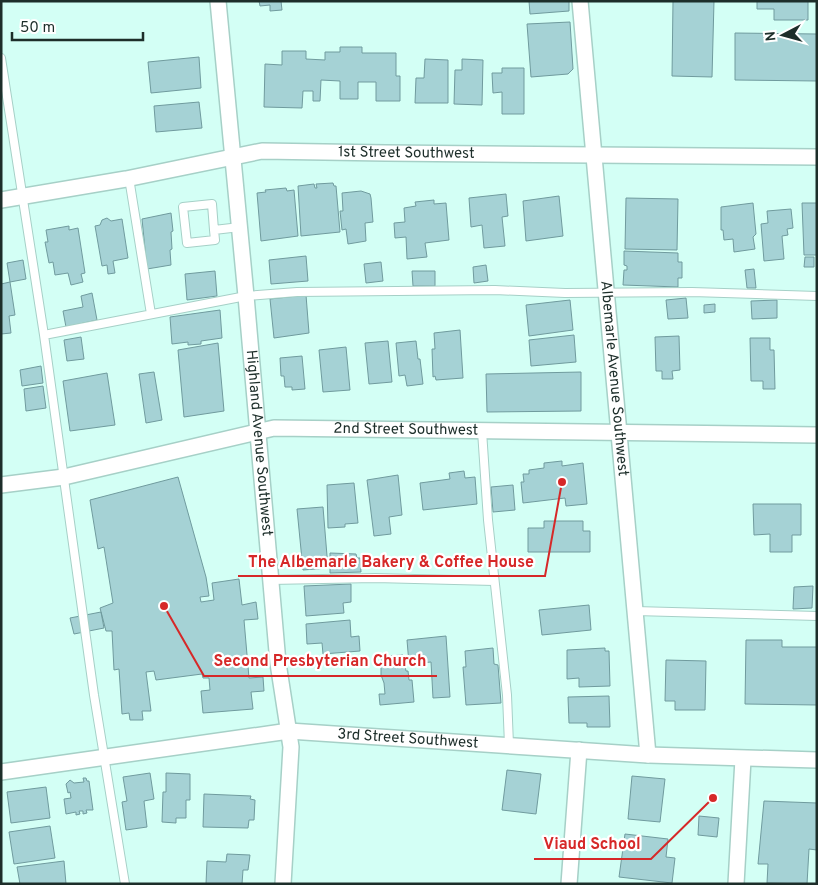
<svg xmlns="http://www.w3.org/2000/svg" width="818" height="885" viewBox="0 0 818 885" font-family="Overpass,sans-serif">
<rect width="100%" height="100%" fill="#d3fff5"/>
<path fill="#a5d2d5" stroke="#709b9e" d="M259,1h22l1,9 -12,1v-6l-10,1z
M529,1h40v10l-39,3z
M673,1h41l-2,76 -40,-1z
M757,1h51v19h-34v-11h-17z
M570,22l3,47 -5,5 -37,3 -4,-53z
M735,33l82,1v47l-82,-1z
M340,47h22v6h34v23h4v25h-24v-19h-18v17h-18v-18l-19,-1 -1,21h-7v-10h-10l-1,17 -38,-1 1,-43 17,1v-14h24v8l19,1v-8h15z
M199,57l2,31 -50,5 -3,-31z
M425,59l23,1v43h-33l1,-25h8z
M462,59l21,1 -1,45 -28,-1 1,-34h7z
M502,68h22v46h-22v-22l-9,1 -1,-20h10z
M199,102l3,26 -46,4 -2,-26z
M333,183l1,3h2l4,46 -39,4 -3,-50 16,-2 1,4h2l-1,-4z
M286,188l1,3 7,-1 4,46 -37,5 -4,-48 9,-1 -1,-2z
M361,191l9,3 1,4 2,24 -8,1 1,18 -18,3 -2,-15 -4,1 -2,-19h3l-1,-18z
M506,194l2,22 -6,1 3,29 -21,2 -2,-23 -11,2 -2,-29z
M559,196l4,40 -37,5 -3,-40z
M626,198l52,1 -1,51 -52,-1z
M434,200v4l12,-1 3,37 -24,3 2,14 -20,2 -1,-22 -11,1 -1,-15 11,-1 -1,-14 12,-2 -1,-4z
M753,203l3,31 -3,3 2,12 -21,3 -1,-13 -9,1 -1,-10h-2v-23z
M802,203h15v52h-13z
M791,209l2,19 -6,1 1,6 -6,1 2,23 -20,2 -3,-37 7,-1 -1,-12z
M171,213l2,18 -2,1 1,17 -2,1 1,15 -24,4 -5,-50z
M107,218l4,3 11,-2 6,39 -15,3 2,12 -7,1 -1,-9 -5,1 -7,-40 5,-1 2,-5z
M69,226v4l9,-2 7,45 -4,1 2,8 -12,3 -3,-12 -13,2 -2,-13 -4,1 -4,-21h3l-2,-12z
M624,251l54,2v9h4v16h-4v9l-55,-2 1,-15h3v-4l-3,-1z
M306,256l2,25 -37,3 -2,-24z
M805,257h9v10h-10z
M23,260l3,19 -16,3 -3,-19z
M381,262l2,19 -17,2 -2,-19z
M486,265l2,16 -14,2 -1,-16z
M754,269l2,19h-9l-2,-18z
M215,271l2,25 -30,4 -2,-26z
M412,271h23v15h-22z
M10,282l5,33 -6,1 2,17 -10,1v-50z
M92,293l5,27 -31,7 -3,-16 20,-4 -2,-11z
M306,295l3,38 -35,5 -4,-39z
M686,298l2,20 -20,1 -2,-19z
M570,300l3,30 -44,6 -3,-31z
M777,300v18l-25,1 -1,-18z
M715,304v8l-11,1v-8z
M220,310l2,28 -21,3v3l-13,1v-3l-16,2 -2,-27z
M460,330l3,48 -27,2 -1,-4 -2,1 -1,-28h3l-1,-16z
M574,335l2,27 -45,4 -2,-26z
M679,336l1,34 -8,1 1,8h-11v-8h-6l-1,-34z
M81,337l3,22 -17,2 -3,-21z
M750,338h20v12h4l1,39h-12v-8h-12z
M388,341l4,41 -23,2 -4,-41z
M416,341l2,18h2l3,25 -16,2 -2,-11 -6,1 -3,-33z
M218,343l6,68 -40,6 -6,-67z
M346,347l4,43 -27,2 -4,-42z
M302,356l3,33 -13,1v-3h-7l-1,-11h-3l-1,-18z
M41,366l2,17 -21,3 -2,-16z
M154,372l8,48 -16,3 -7,-49z
M581,372v39l-94,1 -1,-38z
M107,373l8,52 -45,6 -7,-50z
M43,386l3,22 -20,3 -2,-22z
M562,461v5l21,-3 4,41 -21,2 -1,-8 -42,5 -2,-21h3l-1,-8h6v-4l15,-2v-5z
M464,471l1,7 10,-1 2,27 -54,6 -3,-27 30,-4 -1,-6z
M398,475l4,40 -13,2 2,17 -17,2 -7,-56z
M178,477l28,100 3,19 -9,1 1,5 13,-2 -2,-17 27,-4 3,26 14,-3 2,17 -14,1 5,58 14,-1 1,14 -13,1 2,17 -50,4 -2,-22 9,-1 -1,-12h-6l-1,-4 -46,6 -2,-9 -8,1 5,39h-9l1,9h-13l-1,-7 -7,1 -3,-45 -5,1 -2,-39h-6l-6,-23 13,-5 -9,-56 -6,2 -8,-49z
M354,483l4,40 -13,1v3l-17,1 -1,-43z
M513,485l2,25 -22,2 -2,-25z
M753,504h48v31h-9v17h-22v-18l-16,1z
M323,507l5,61 -25,2 -6,-61z
M544,521h39v10h7v21h-62v-24h16z
M330,553l26,1 1,4h3l1,14 -31,1z
M351,584v18l-8,1 1,10 -38,3 -2,-30z
M813,586l-1,22 -19,1 1,-22z
M589,605l2,25 -49,5 -3,-25z
M101,612l3,16 -30,6 -4,-16z
M350,620l1,17 8,-1 1,15 -37,3 -1,-11 -15,1 -1,-20z
M446,636l4,61 -17,1 -2,-36 -22,2 -2,-24z
M746,640h36v7h35v58l-72,-1z
M493,648l1,16 4,1 3,38 -35,2 -3,-38h3l-1,-16z
M605,648v3h4l1,35 -31,1v-9l-12,1v-29z
M403,655l1,11h1l1,5h2l1,9h3l2,22 -34,3 -1,-11h6l-1,-11 -3,-8v-17h8v-2z
M666,660l40,1 -1,49h-30v-9h-10z
M609,696l1,31h-23v-4h-18l-1,-26z
M507,770l34,4 -5,40 -34,-4z
M150,773l4,26 -10,2 3,26 -21,3 -4,-28 5,-1 -4,-24z
M166,773l24,1v26h-4v18h-10v5l-14,-1 1,-30h3z
M632,776l33,3 -5,43 -32,-3z
M83,778h3l1,3h2l4,29h-7l1,3 -4,1v-3h-4l1,3 -4,1v-3l-10,2 -2,-15 7,-1 -1,-6 -2,1 -2,-9 4,-4 4,3 10,-1z
M46,787l4,31 -39,5 -4,-31z
M204,794l47,2 -1,3 5,1 -1,20h-5l-1,8 -45,-1z
M764,801l53,2v47l-8,-1 -2,35 -40,-1 1,-19h-10z
M699,816l20,2 -2,19 -19,-2z
M50,826l5,32 -41,6 -5,-32z
M625,834l43,5 -2,18 9,1 -3,25 -53,-6z
M227,854l23,1 -2,15h-5l-1,14h-36l1,-23 19,1z
M64,861l2,23h-46l-3,-17z"/>
<g fill="none" stroke-linecap="round" stroke-linejoin="round">
<g stroke="#a6d0c7" stroke-width="10">
<path id="lane" d="M1,58l43,277 50,360 31,189
M129,178l22,136
M214,230l1,10 -28,3 -4,-36 29,-3 2,26 26,-3
M44,335l202,-39 51,-4 198,-2 70,3 127,-1 125,4
M482,431l6,89 19,175 2,50
M270,580l105,-2 119,3
M635,611l182,5"/>
</g>
<g stroke="#a6d0c7" stroke-width="18">
<g id="street">
<path id="s1" d="M218,1l28,295 32,367 13,84 -8,137"/>
<path id="s2" d="M580,1l68,754"/>
<path id="s3" d="M1,200l125,-21 136,-28 124,2 431,4"/>
<path id="s4" d="M1,485l63,-8 210,-49 543,7"/>
<path id="s5" d="M1,772l288,-41 359,24 169,5"/>
<path d="M569,884l10,-134"/>
<path d="M736,884l7,-125"/>
</g>
</g>
<use href="#lane" stroke="#fff" stroke-width="8"/>
<use href="#street" stroke="#fff" stroke-width="15"/>
</g>
<g text-anchor="middle" dominant-baseline="central" stroke-width="4.5" stroke-linejoin="round" paint-order="stroke">
<g font-size="15" fill="#1d2e2a" stroke="#fff">
<text stroke="none"><textPath href="#s3" startOffset="410">1st Street Southwest</textPath></text>
<text stroke="none"><textPath href="#s2" startOffset="379">Albemarle Avenue Southwest</textPath></text>
<text stroke="none"><textPath href="#s4" startOffset="411">2nd Street Southwest</textPath></text>
<text stroke="none"><textPath href="#s1" startOffset="444">Highland Avenue Southwest</textPath></text>
<text stroke="none"><textPath href="#s5" startOffset="410">3rd Street Southwest</textPath></text>
</g>
</g>
<path fill="none" stroke="#d62828" stroke-width="2" d="M562 482L545 576H238M164 606L204 676H437M713 798L651 859H534"/>
<g fill="#d62828" stroke="#fff" stroke-width="2">
<circle cx="562" cy="482" r="5"/>
<circle cx="164" cy="606" r="5"/>
<circle cx="713" cy="798" r="5"/>
</g>
<g font-size="16" text-anchor="middle" font-weight="bold" fill="#d62828" stroke="#fff" stroke-width="4.5" stroke-linejoin="round" paint-order="stroke">
<text x="391" y="567">The Albemarle Bakery &amp; Coffee House</text>
<text x="320" y="666">Second Presbyterian Church</text>
<text x="592" y="849">Viaud School</text>
</g>
<rect width="818" height="885" fill="none" stroke="#1d2e2a" stroke-width="5"/>
<g transform="translate(783 35) rotate(264)" stroke="#ffffff" stroke-width="4" paint-order="stroke">
<path d="M0-4L9 19L0 12L-9 19Z" fill="#1d2e2a"/>
<text y="-8" font-size="14" font-weight="bold" text-anchor="middle" fill="#1d2e2a">N</text>
</g>
<path d="M12 32v8h131v-8" fill="none" stroke="#1d2e2a" stroke-width="2.5"/>
<text x="20" y="32" font-size="15" fill="#1d2e2a" stroke="#ffffff" stroke-width="4" paint-order="stroke">50 m</text>
</svg>
